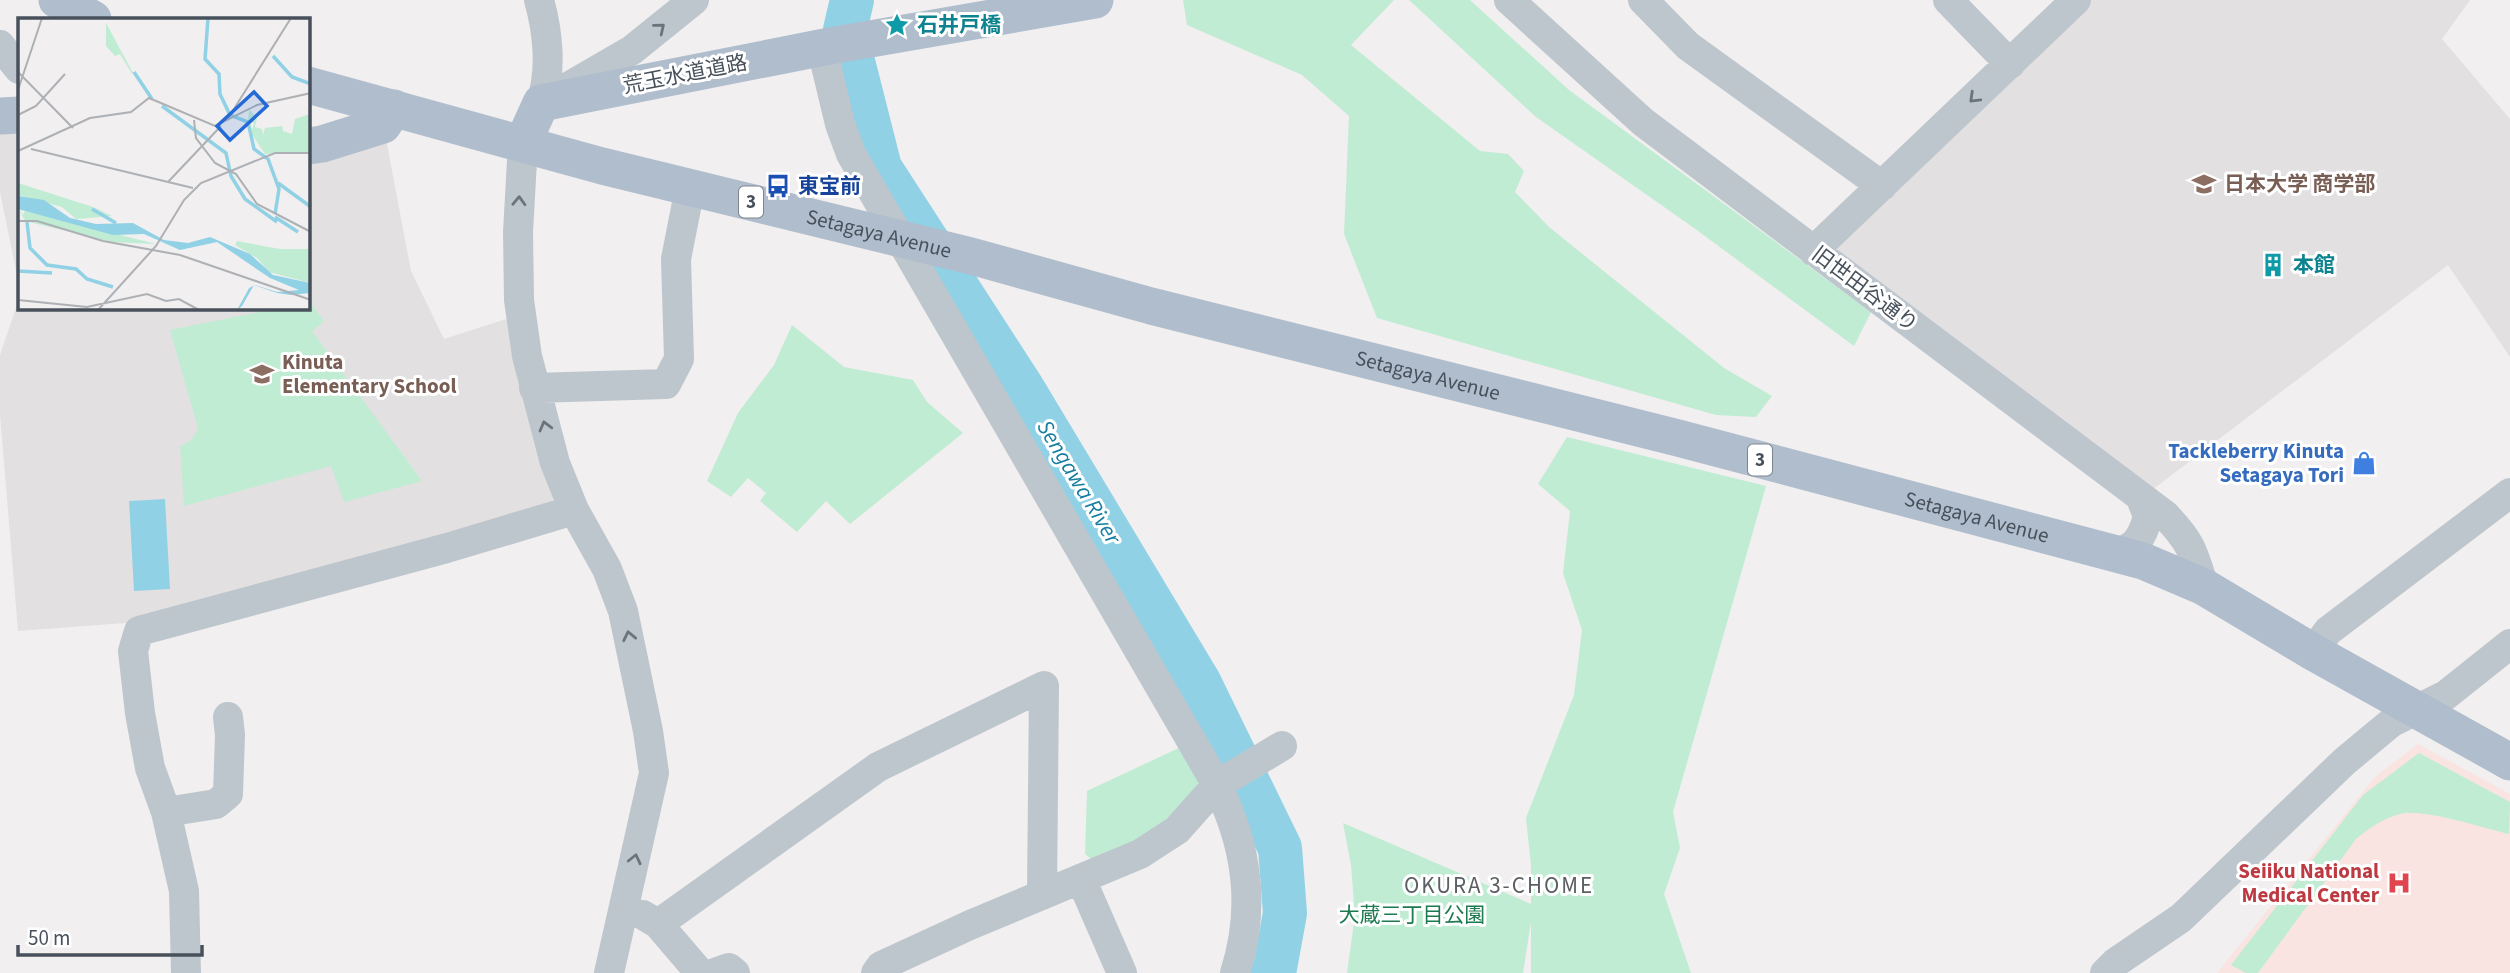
<svg xmlns="http://www.w3.org/2000/svg" width="2510" height="973" viewBox="0 0 2510 973" font-family="'Source Sans 3','Noto Sans JP',sans-serif">
<rect width="100%" height="100%" fill="#f1efef"/>
<path fill="#e2e0e0" d="M2087,0h383l-28,39 68,80v238l-62,-92 -296,225 -323,-241z
M19,125v161l-19,-94v-66z
M386,139l25,132 33,68 68,-22 56,195 -430,110 -120,9 -18,-216v-60l19,-56v9h289v-155z"/>
<path fill="#f9e4e1" d="M2418,744l92,50v179h-293l158,-196z"/>
<path fill="#c0ecd3" d="M1183,0h211l-43,45 129,106 28,3 16,17 -9,21 34,35 175,141 48,28 -16,21 -40,-2 -339,-97 -33,-84 5,-118 -47,-41 -115,-50z
M1409,0h61l99,90 302,222 -17,34 -160,-118 -158,-111z
M308,302h2l14,19 -12,10 110,150 -78,21 -13,-36 -147,40 -4,-60c10,-3 14,-8 18,-18l-28,-98 110,-22h28z
M792,325l52,42 69,13 14,22 36,31 -113,91 -24,-23 -29,31 -37,-31 6,-8 -18,-15 -17,19 -24,-16 31,-68 36,-48z
M1567,437l199,49 -93,326 7,36 -16,46 27,79h-160v-51l-8,51h-176l8,-58 -4,-50 -8,-42 188,81v-39l-5,-47 48,-123 8,-65 -19,-57 7,-62 -32,-27z
M1183,746l20,37 -32,38 -76,41 -10,-8 2,-63z
M2419,753l91,49 -1,32c-24,-6 -82,-24 -104,-21 -19,3 -34,14 -49,26l-98,134h-12l-15,-8 132,-170z"/>
<path fill="#90d1e6" d="M165,499l5,90 -36,2 -5,-90z"/>
<g fill="none" stroke-linecap="round" stroke-linejoin="round">
<path stroke="#90d1e6" stroke-width="44" d="M852,0l-7,30 35,138 143,221 176,293 81,166 5,65 -10,55 -3,5"/>
<path stroke="#bec6cd" stroke-width="30" d="M539,0c9,32 13,71 2,103
M1509,0l134,122 522,393c26,27 28,36 39,72
M1643,0l45,46 194,140
M1948,0l62,64
M0,45l19,24
M822,49l18,75 11,30 366,631c30,61 39,122 18,188
M556,94l76,-44 62,-50
M523,143l-5,89 1,68 8,56 28,107 19,47 33,59 16,42 25,120 6,42 -45,200
M1813,251l263,-251
M534,388l132,-4 13,-25 -3,-100 14,-71
M2113,552c22,-1 30,-16 35,-36l-8,-20
M2313,652l15,-21 182,-138
M166,812l50,-8 12,-10 2,-59 -2,-18
M1081,879l41,94
M643,915l15,9 42,49
M658,924l220,-157 166,-81 -2,209
M186,973l-2,-82 -18,-79 -16,-44 -10,-55 -7,-62 6,-20 308,-83 127,-38
M715,973l14,-5 6,5
M876,973l5,-7 89,-41 170,-71 37,-24 40,-45 65,-39
M2105,973l10,-10 66,-45 164,-157 30,-25 17,-14 54,-27 64,-51"/>
<g stroke="#b0bdcc" stroke-width="37">
<path d="M57,0l36,19"/>
<path id="s1" d="M308,85l294,81 369,90 180,50 527,132 465,123 61,26 109,65 197,110"/>
<path d="M0,116l19,-1"/>
<path d="M523,143l18,-40 289,-57 265,-46"/>
<path d="M308,146l14,-2 61,-19 11,-17"/>
</g>
</g>
<defs><path id="oneway-chevron" d="M-2-3.5L2.5 0L-2 3.5" fill="none" stroke-width="1.6" stroke-linecap="round" stroke-linejoin="round" transform="scale(1.75)"/></defs>
<g stroke="#6b747d">
<use href="#oneway-chevron" transform="translate(660 28) rotate(-39)"/>
<use href="#oneway-chevron" transform="translate(1974 98) rotate(136)"/>
<use href="#oneway-chevron" transform="translate(519 201) rotate(-88)"/>
<use href="#oneway-chevron" transform="translate(545 426) rotate(-105)"/>
<use href="#oneway-chevron" transform="translate(629 636) rotate(-102)"/>
<use href="#oneway-chevron" transform="translate(635 859) rotate(-77)"/>
</g>
<defs>
<g id="sight-bare" transform="scale(1.89)"><path d="M0-6L1.8-2.2L6-1.7L2.9 1.2L3.7 5.4L0 3.3L-3.7 5.4L-2.9 1.2L-6-1.7L-1.8-2.2Z" fill="#0f9aa8" stroke="#fff" stroke-width="2.5" paint-order="stroke"/></g>
<g id="university-bare" transform="scale(1.89)"><path d="M0-5L7-2L0 1L-7-2ZM-4 1L0 2.5L4 1V4Q0 6-4 4Z" fill="#8d6e63" stroke="#fff" stroke-width="2.5" paint-order="stroke"/></g>
<g id="bus-bare" transform="scale(1.89)"><path d="M-5-6H5V4H4V6H2V4H-2V6H-4V4H-5ZM-3.5-4V0h7V-4ZM-3.5 1.2v1.5H-2V1.2ZM2 1.2v1.5H3.5V1.2Z" fill="#1a4fb4" stroke="#fff" stroke-width="2.5" paint-order="stroke"/></g>
<g id="building-bare" transform="scale(1.89)"><path d="M-4-6H4V6H1V3H-1V6H-4ZM-2.5-4.3h1.7v1.8h-1.7ZM.8-4.3h1.7v1.8H.8ZM-2.5-1h1.7V.8h-1.7ZM.8-1h1.7V.8H.8Z" fill="#0f9aa8" stroke="#fff" stroke-width="2.5" paint-order="stroke"/></g>
<g id="school-bare" transform="scale(1.89)"><path d="M0-5L7-2L0 1L-7-2ZM-4 1L0 2.5L4 1V4Q0 6-4 4Z" fill="#8d6e63" stroke="#fff" stroke-width="2.5" paint-order="stroke"/></g>
<g id="shop-bare" transform="scale(1.89)"><path d="M-5-2.5h2.3a2.7 3.5 0 0 1 5.4 0H5L5.5 6h-11ZM-1.5-2.5h3a1.5 2.3 0 0 0-3 0Z" fill="#3f7fe0" stroke="#fff" stroke-width="2.5" paint-order="stroke"/></g>
<g id="hospital-bare" transform="scale(1.89)"><path d="M-5-5h3v3.5h4V-5h3V5h-3V1.5h-4V5h-3Z" fill="#e0444e" stroke="#fff" stroke-width="2.5" paint-order="stroke"/></g>
</defs>
<g fill-rule="evenodd">
<use href="#sight-bare" x="897" y="25"/>
<use href="#university-bare" x="2204" y="184"/>
<use href="#bus-bare" x="778" y="186"/>
<use href="#building-bare" x="2273" y="265"/>
<use href="#school-bare" x="262" y="374"/>
<use href="#shop-bare" x="2364" y="463"/>
<use href="#hospital-bare" x="2399" y="883"/>
</g>
<g text-anchor="middle" dominant-baseline="central" stroke-width="6" stroke-linejoin="round" paint-order="stroke">
<g fill="#fff" stroke="#7f858c" stroke-width="2">
<rect x="739" y="186.5" width="24" height="31" rx="5"/>
<rect x="1748" y="444.5" width="24" height="31" rx="5"/>
</g>
<g font-size="19" font-weight="bold" fill="#48515b">
<text x="751" y="202">3</text>
<text x="1760" y="460">3</text>
</g>
<g font-size="21" font-weight="bold" fill="#0d838f" stroke="#fff" text-anchor="start">
<text x="917" y="25">石井戸橋</text>
<text x="2293" y="265">本館</text>
</g>
<g font-size="21" fill="#48515b" stroke="#fff">
<text transform="translate(685 74) rotate(-11)">荒玉水道道路</text>
<text stroke="none"><textPath href="#s1" startOffset="590">Setagaya Avenue</textPath></text>
<text transform="translate(1865 289) rotate(37)">旧世田谷通り</text>
<text stroke="none"><textPath href="#s1" startOffset="1157">Setagaya Avenue</textPath></text>
<text stroke="none"><textPath href="#s1" startOffset="1724">Setagaya Avenue</textPath></text>
</g>
<g font-size="21" font-weight="bold" fill="#785e54" stroke="#fff" text-anchor="start">
<text x="2224" y="184">日本大学 商学部</text>
<text x="282" y="362">Kinuta<tspan x="282" dy="24">Elementary School</tspan></text>
</g>
<g font-size="21" font-weight="bold" fill="#164399" stroke="#fff" text-anchor="start">
<text x="798" y="186">東宝前</text>
</g>
<g font-size="21" font-weight="bold" fill="#366cbe" stroke="#fff" text-anchor="end">
<text x="2344" y="451">Tackleberry Kinuta<tspan x="2344" dy="24">Setagaya Tori</tspan></text>
</g>
<g font-size="21" font-weight="bold" fill="#be3a42" stroke="#fff" text-anchor="end">
<text x="2379" y="871">Seiiku National<tspan x="2379" dy="24">Medical Center</tspan></text>
</g>
<g font-size="21" fill="#1d794f" stroke="#fff">
<text x="1412" y="915">大蔵三丁目公園</text>
</g>
<g font-size="23" font-style="italic" fill="#157ea1" stroke="#fff">
<text transform="translate(1079 482) rotate(59)">Sengawa River</text>
</g>
<g font-size="23" letter-spacing="2" fill="#5c5f63" stroke="#fff">
<text x="1499" y="885">OKURA 3-CHOME</text>
</g>
</g>
<g transform="translate(18 18)">
<rect width="292" height="292" fill="#f1efef"/>
<path d="M88,5l27,50 -1,1 -12,-20 -5,2 -9,-10zM231,91l8,9 -2,9 7,2 1,6 2,-7 17,-2 1,5 9,3 3,-15 15,-5v38l-45,2 -14,-21 3,-10 -6,-3zM0,165l75,24 19,9 -36,3 -14,-12 -44,-12zM0,190l5,7 2,-4 131,33 -44,-2 -87,-21zM219,223l43,8h30v34l-41,-11 -12,-14 -22,-13z" fill="#c0ecd3"/>
<path d="M0,178l26,4 26,18 26,6 37,-1 31,17 24,3 22,-6 40,17 23,21 37,8v10l-19,2 -14,-2 -23,-8 -12,21 -5,4 11,-20 1,-2 6,-3 22,7 22,-2 -29,-12 -53,-36 -37,8 -36,-16 -31,1 -95,-26z" fill="#90d1e6"/>
<path fill="none" stroke="#90d1e6" stroke-width="3.5" d="M190,0l-3,41 14,15 1,20 10,21 18,7 6,27 14,10 11,30 -4,25M255,38l19,21 19,7M116,54l18,27M144,88l64,47 5,23 14,23 32,23M260,165l33,24M74,191l24,14M257,199l23,15M9,204l3,26 17,17 29,4 11,10 26,8M0,253l34,2"/>
<path fill="none" stroke="#adb0b4" stroke-width="2" d="M0,54l55,56M0,72l24,-72M0,97l18,-9 29,-32M176,102l2,18 19,25 21,11 21,30 54,28M209,102l64,-102M13,131l162,39M0,133l72,-33 41,-6 18,-14 66,28 42,-21 54,-12M150,164l53,-56M0,203h19l66,20 77,14 131,45M0,282l69,7 60,-13 19,7 13,-2 20,11M80,292l58,-64 28,-46 17,-17 74,-30h36"/>
<path fill="#246ad6" fill-opacity="0.15" stroke="#246ad6" stroke-width="3.5" d="M236,74l13,14 -37,34 -13,-14z"/>
<rect width="292" height="292" fill="none" stroke="#48515b" stroke-width="3.5"/>
</g>
<path d="M18 945v10h184v-10" fill="none" stroke="#48515b" stroke-width="3.5"/>
<text x="28" y="945" font-size="21" fill="#48515b" stroke="#ffffff" stroke-width="5" paint-order="stroke">50 m</text>
</svg>
